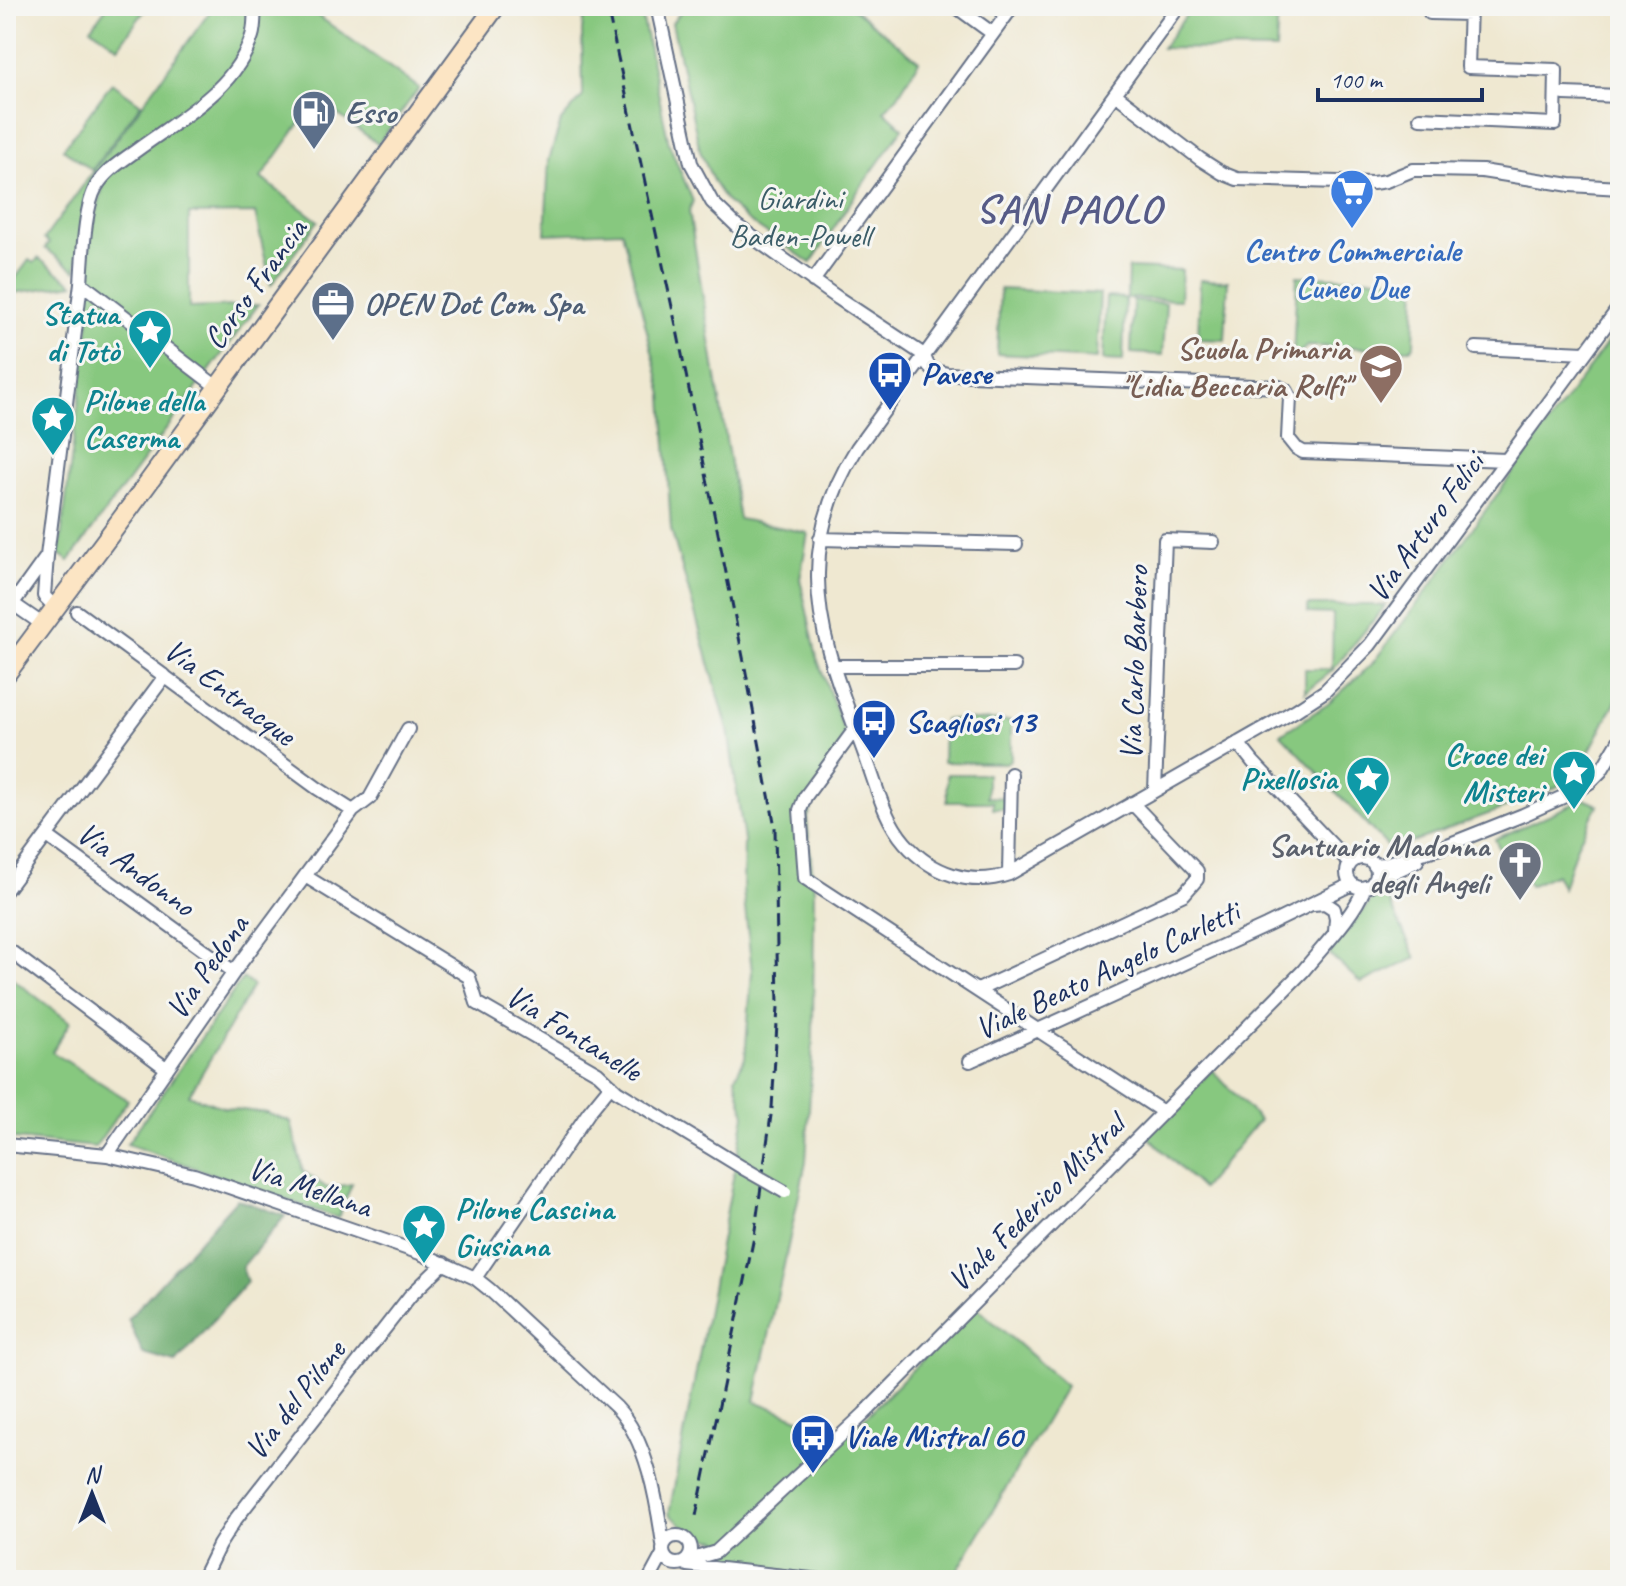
<svg xmlns="http://www.w3.org/2000/svg" width="1626" height="1586" viewBox="0 0 1626 1586" font-family="Caveat,sans-serif">
<rect width="100%" height="100%" fill="#f6f6f2"/>
<filter id="ink" filterUnits="userSpaceOnUse"><feTurbulence type="fractalNoise" baseFrequency=".0125" numOctaves="2"/><feDisplacementMap in="SourceGraphic" scale="16" xChannelSelector="R" yChannelSelector="G"/><feConvolveMatrix kernelMatrix="1 2 1 2 8 2 1 2 1" color-interpolation-filters="sRGB"/></filter>
<filter id="wash" filterUnits="userSpaceOnUse"><feTurbulence type="fractalNoise" baseFrequency=".006" numOctaves="4" result="noise"/><feDisplacementMap in="SourceGraphic" scale="32" xChannelSelector="R" yChannelSelector="G"/><feGaussianBlur stdDeviation="1.8" result="paint"/><feColorMatrix in="noise" values="0 0 0 0 0 0 0 0 0 0 0 0 0 0 0 0 0 1.4 0 .05"/><feComposite in="paint" operator="in"/></filter>
<g filter="url(#wash)">
<rect width="100%" height="100%" fill="#efe8d1"/>
<path fill="#87c87f" stroke="#517c6e" stroke-width="2" d="M107,6h41l-30,41 -27,-19z
M214,6h90l115,82 -41,56 -61,-45 -56,79 57,43 -47,64 -16,-72 -66,1v94l69,-3 -189,256 -10,-7 32,-248 -5,-5 5,-66 12,-49 -8,-15 -8,25 -11,75 -31,-23 4,-5 -5,-4z
M585,6h55l29,138 24,57 -4,10 50,308 69,14 -8,46 17,79 28,76 -38,85 7,71 -1,149 -7,123 -51,239 91,36 129,-131 91,80 -114,194h-257l2,-6 12,2 8,-36c-20,-3 -33,-13 -48,-26l76,-399 -10,-38 10,-19 7,-86 -9,-82 1,-49 -16,-112 -57,-200 -8,-134 -41,-164 -77,3 4,-74 12,-39 22,-25 -1,-65z
M685,6h165l69,55 -21,35 -14,15 19,17 -45,63 -47,72 -64,-43 -21,-19 -12,-18 -14,-32 -28,-128z
M1193,6h85l-2,44 -114,-2z
M112,83l29,21 -49,66 -29,-21z
M38,258l36,26 -68,10v-3l23,-31 5,3z
M1128,268l54,2 -2,30 -53,-2z
M1297,276l119,3 -2,66 -4,4 -102,-3 -7,5 -1,7h-7z
M1200,280l28,1 -3,59 -27,-1z
M1000,289l100,5 -3,65 -100,-5z
M1106,297l19,1 -2,63 -20,-1z
M1133,301l33,2 -3,52 -32,-2z
M1620,325v368l-44,84 -34,17 -151,56 -110,-116 47,-30 43,-39 64,-85z
M1308,605h78l-54,66 -27,21v-23h27l1,-55 -25,-1z
M944,719l67,2v38l-5,4 -63,-1z
M947,774h40v23l19,1v11h-13v-7h-46z
M1584,799l14,6 -21,40 -14,43 -7,-14 -27,12 -4,-8 -10,4 -20,-43z
M1383,889l33,69 -55,25 -32,-29 44,-55z
M6,974l64,48 -18,30 76,48 -33,47 -89,-9z
M243,978l10,8 -64,109 36,13 42,5 24,9 12,49 24,17 25,-4 -14,34 -211,-74z
M1212,1070l47,50 -57,69 -55,-53z"/>
<path fill="#6dac6e" stroke="#446e66" stroke-width="2" d="M237,1199l48,17 -43,51 5,15 -71,81 -33,-9 -15,-35z"/>
</g>
<g filter="url(#ink)">
<g fill="none" stroke-linecap="round" stroke-linejoin="round">
<g stroke="#657086" stroke-width="16">
<path id="street" d="M657,6l34,157 21,39 25,24 101,72 86,57
M955,6l37,27
M1179,6l-322,442c-24,38 -39,80 -39,126 -1,63 26,123 47,181 11,30 19,64 40,88 27,31 66,44 104,31l287,-164 29,-19 45,-46 250,-339
M1430,13l40,1
M1115,94l85,65 22,14 15,6 136,4 13,-2 27,-11h18l51,1 88,14 50,3
M1564,94l56,2
M1420,118l135,6 1,-54 -88,-3 2,-61
M813,281l200,-275
M81,283l136,104
M1476,348l109,5
M924,355c4,15 9,15 23,19l332,13 8,4 3,6 -2,41 8,10 7,4 203,8
M820,539l196,5
M6,599l36,25
M13,603l34,-47
M55,607l-11,-11 3,-40 34,-273c2,-26 3,-75 15,-96 10,-17 26,-26 41,-37 42,-31 99,-61 115,-114 3,-9 2,-20 3,-30
M77,612l240,176 36,23
M832,666h182
M855,729l-50,68 -5,13 5,68 358,234
M1238,743l15,19 97,102
M1155,790l10,-250 48,2
M47,836l187,136
M1347 873a15 15 0 1 1 30 0a15 15 0 1 1-30 0Z
M1374,865l10,-1 56,-16 83,-33 53,-24 14,-9 11,-11 19,-32
M1009,874l2,-100
M305,876l164,101 8,26 121,70 19,18 126,77
M1373,882l44,-21
M6,890l159,-214
M1313,904l12,-1 9,6 2,9 -1,13
M6,948l161,121
M978,990l206,-96 13,-15v-8l-65,-68
M970,1061l296,-135 86,-42
M6,1145l101,10 87,20 226,78 55,25 15,12 126,117c31,32 41,94 47,137
M107,1155l127,-183 119,-161 17,-13 38,-69
M475,1278l114,-166 22,-27
M663 1550a14 14 0 1 1 28 0a14 14 0 1 1-28 0Z
M686,1561l30,-9 148,-138 439,-443c20,-25 50,-54 62,-84
M687,1565l133,15
M202,1580l17,-35 16,-25 175,-224 34,-33
M649,1580l14,-26"/>
</g>
<g stroke="#657086" stroke-width="22">
<path id="secondary" d="M6,674l123,-165 367,-503"/>
</g>
<use href="#street" stroke="#fff" stroke-width="12"/>
<use href="#secondary" stroke="#fce5c4" stroke-width="18"/>
<path stroke="#1b2f5e" stroke-width="3" stroke-dasharray="12 6" stroke-linecap="butt" d="M609,16l68,314 67,332 31,165 3,180 -6,101 -18,129 -59,284"/>
<g stroke="#657086" stroke-width="16" stroke-linecap="butt">
<path id="street-bridge" d="M743,1168l42,24"/>
</g>
<use href="#street-bridge" stroke="#fff" stroke-width="12"/>
</g>
</g>
<defs>
<g id="fuel-pin" transform="scale(2.3)"><path d="M0 17L-7.5 6A9.5 9.5 0 1 1 7.5 6Z" fill="#5c6f8a" stroke="#f6f6f2"/><path d="M-5.5-6h7V0h2V4h1.3V-2.5L3-4.5l.8-.8L6-3V5H2.5V1h-1V6h-7ZM-4.2-4.7v3.2H.2V-4.7Z" fill="#fff"/></g>
<g id="supermarket-pin" transform="scale(2.3)"><path d="M0 17L-7.5 6A9.5 9.5 0 1 1 7.5 6Z" fill="#3f7fe0" stroke="#f6f6f2"/><path d="M-6-5.5h2.5l.6 2H6L4.5 2H-2.5L-4.4-4H-6ZM-1.5 3.2a1.3 1.3 0 1 0 .1 0ZM3 3.2a1.3 1.3 0 1 0 .1 0Z" fill="#fff"/></g>
<g id="office-pin" transform="scale(2.3)"><path d="M0 17L-7.5 6A9.5 9.5 0 1 1 7.5 6Z" fill="#5c6f8a" stroke="#f6f6f2"/><path d="M-6-3h4V-5.5h4V-3h4V5H-6ZM-1-4.5V-3h2v-1.5ZM-6 0V1H6V0Z" fill="#fff"/></g>
<g id="sight-pin" transform="scale(2.3)"><path d="M0 17L-7.5 6A9.5 9.5 0 1 1 7.5 6Z" fill="#0f9aa8" stroke="#f6f6f2"/><path d="M0-6L1.8-2.2L6-1.7L2.9 1.2L3.7 5.4L0 3.3L-3.7 5.4L-2.9 1.2L-6-1.7L-1.8-2.2Z" fill="#fff"/></g>
<g id="school-pin" transform="scale(2.3)"><path d="M0 17L-7.5 6A9.5 9.5 0 1 1 7.5 6Z" fill="#8d6e63" stroke="#f6f6f2"/><path d="M0-5L7-2L0 1L-7-2ZM-4 1L0 2.5L4 1V4Q0 6-4 4Z" fill="#fff"/></g>
<g id="bus-pin" transform="scale(2.3)"><path d="M0 17L-7.5 6A9.5 9.5 0 1 1 7.5 6Z" fill="#1a4fb4" stroke="#f6f6f2"/><path d="M-5-6H5V4H4V6H2V4H-2V6H-4V4H-5ZM-3.5-4V0h7V-4ZM-3.5 1.2v1.5H-2V1.2ZM2 1.2v1.5H3.5V1.2Z" fill="#fff"/></g>
<g id="church-pin" transform="scale(2.3)"><path d="M0 17L-7.5 6A9.5 9.5 0 1 1 7.5 6Z" fill="#6b7280" stroke="#f6f6f2"/><path d="M-1.2-6h2.4v3.5h3.3v2.4h-3.3V6h-2.4V-.1h-3.3v-2.4h3.3Z" fill="#fff"/></g>
</defs>
<g fill-rule="evenodd">
<use href="#fuel-pin" x="314" y="112"/>
<use href="#supermarket-pin" x="1352" y="191"/>
<use href="#office-pin" x="333" y="303"/>
<use href="#sight-pin" x="150" y="331"/>
<use href="#school-pin" x="1381" y="366"/>
<use href="#bus-pin" x="890" y="373"/>
<use href="#sight-pin" x="53" y="418"/>
<use href="#bus-pin" x="874" y="721"/>
<use href="#sight-pin" x="1574" y="772"/>
<use href="#sight-pin" x="1368" y="778"/>
<use href="#church-pin" x="1520" y="863"/>
<use href="#sight-pin" x="424" y="1226"/>
<use href="#bus-pin" x="813" y="1436"/>
</g>
<g text-anchor="middle" dominant-baseline="central" stroke-width="6" stroke-linejoin="round" paint-order="stroke">
<g font-size="32" font-weight="bold" fill="#4e5e75" stroke="#f6f6f2" text-anchor="start">
<text x="345" y="112">Esso</text>
<text x="364" y="303">OPEN Dot Com Spa</text>
</g>
<g font-size="32" fill="#3b5d68" stroke="#f6f6f2">
<text x="800" y="198">Giardini<tspan x="800" dy="37">Baden-Powell</tspan></text>
</g>
<g font-size="32" font-weight="bold" fill="#366cbe" stroke="#f6f6f2">
<text x="1352" y="250">Centro Commerciale<tspan x="1352" dy="37">Cuneo Due</tspan></text>
</g>
<g font-size="32" fill="#1b2f5e" stroke="#f6f6f2">
<text transform="translate(255 284) rotate(-54)">Corso Francia</text>
<text transform="translate(1425 527) rotate(-54)">Via Arturo Felici</text>
<text transform="translate(1134 663) rotate(-88)">Via Carlo Barbero</text>
<text transform="translate(230 692) rotate(37)">Via Entracque</text>
<text transform="translate(136 869) rotate(36)">Via Andonno</text>
<text transform="translate(207 967) rotate(-55)">Via Pedona</text>
<text transform="translate(1107 970) rotate(-25)">Viale Beato Angelo Carletti</text>
<text transform="translate(574 1033) rotate(32)">Via Fontanelle</text>
<text transform="translate(310 1187) rotate(19)">Via Mellana</text>
<text transform="translate(1036 1203) rotate(-45)">Viale Federico Mistral</text>
<text transform="translate(295 1400) rotate(-52)">Via del Pilone</text>
</g>
<g font-size="32" font-weight="bold" fill="#0d838f" stroke="#f6f6f2" text-anchor="end">
<text x="119" y="313">Statua<tspan x="119" dy="37">di Totò</tspan></text>
<text x="84" y="400" text-anchor="start">Pilone della<tspan x="84" dy="37">Caserma</tspan></text>
<text x="1543" y="754">Croce dei<tspan x="1543" dy="37">Misteri</tspan></text>
<text x="1337" y="778">Pixellosia</text>
<text x="455" y="1208" text-anchor="start">Pilone Cascina<tspan x="455" dy="37">Giusiana</tspan></text>
</g>
<g font-size="32" font-weight="bold" fill="#785e54" stroke="#f6f6f2" text-anchor="end">
<text x="1350" y="348">Scuola Primaria<tspan x="1350" dy="37">"Lidia Beccaria Rolfi"</tspan></text>
</g>
<g font-size="32" font-weight="bold" fill="#164399" stroke="#f6f6f2" text-anchor="start">
<text x="921" y="373">Pavese</text>
<text x="905" y="721">Scagliosi 13</text>
<text x="844" y="1436">Viale Mistral 60</text>
</g>
<g font-size="32" font-weight="bold" fill="#5b616d" stroke="#f6f6f2" text-anchor="end">
<text x="1489" y="845">Santuario Madonna<tspan x="1489" dy="37">degli Angeli</tspan></text>
</g>
<g font-size="40" font-weight="bold" letter-spacing="2" fill="#565b87" stroke="#f6f6f2">
<text x="1069" y="209">SAN PAOLO</text>
</g>
</g>
<rect width="1626" height="1586" fill="none" stroke="#f6f6f2" stroke-width="32"/>
<g transform="translate(92 1494)" stroke="#f6f6f2" stroke-width="6" paint-order="stroke">
<path d="M0-6L14 30L0 20L-14 30Z" fill="#1b2f5e"/>
<text y="-12" font-size="22" font-weight="bold" text-anchor="middle" fill="#1b2f5e">N</text>
</g>
<path d="M1318 88v12h164v-12" fill="none" stroke="#1b2f5e" stroke-width="4"/>
<text x="1330" y="88" font-size="24" fill="#1b2f5e" stroke="#f6f6f2" stroke-width="6" paint-order="stroke">100 m</text>
</svg>
